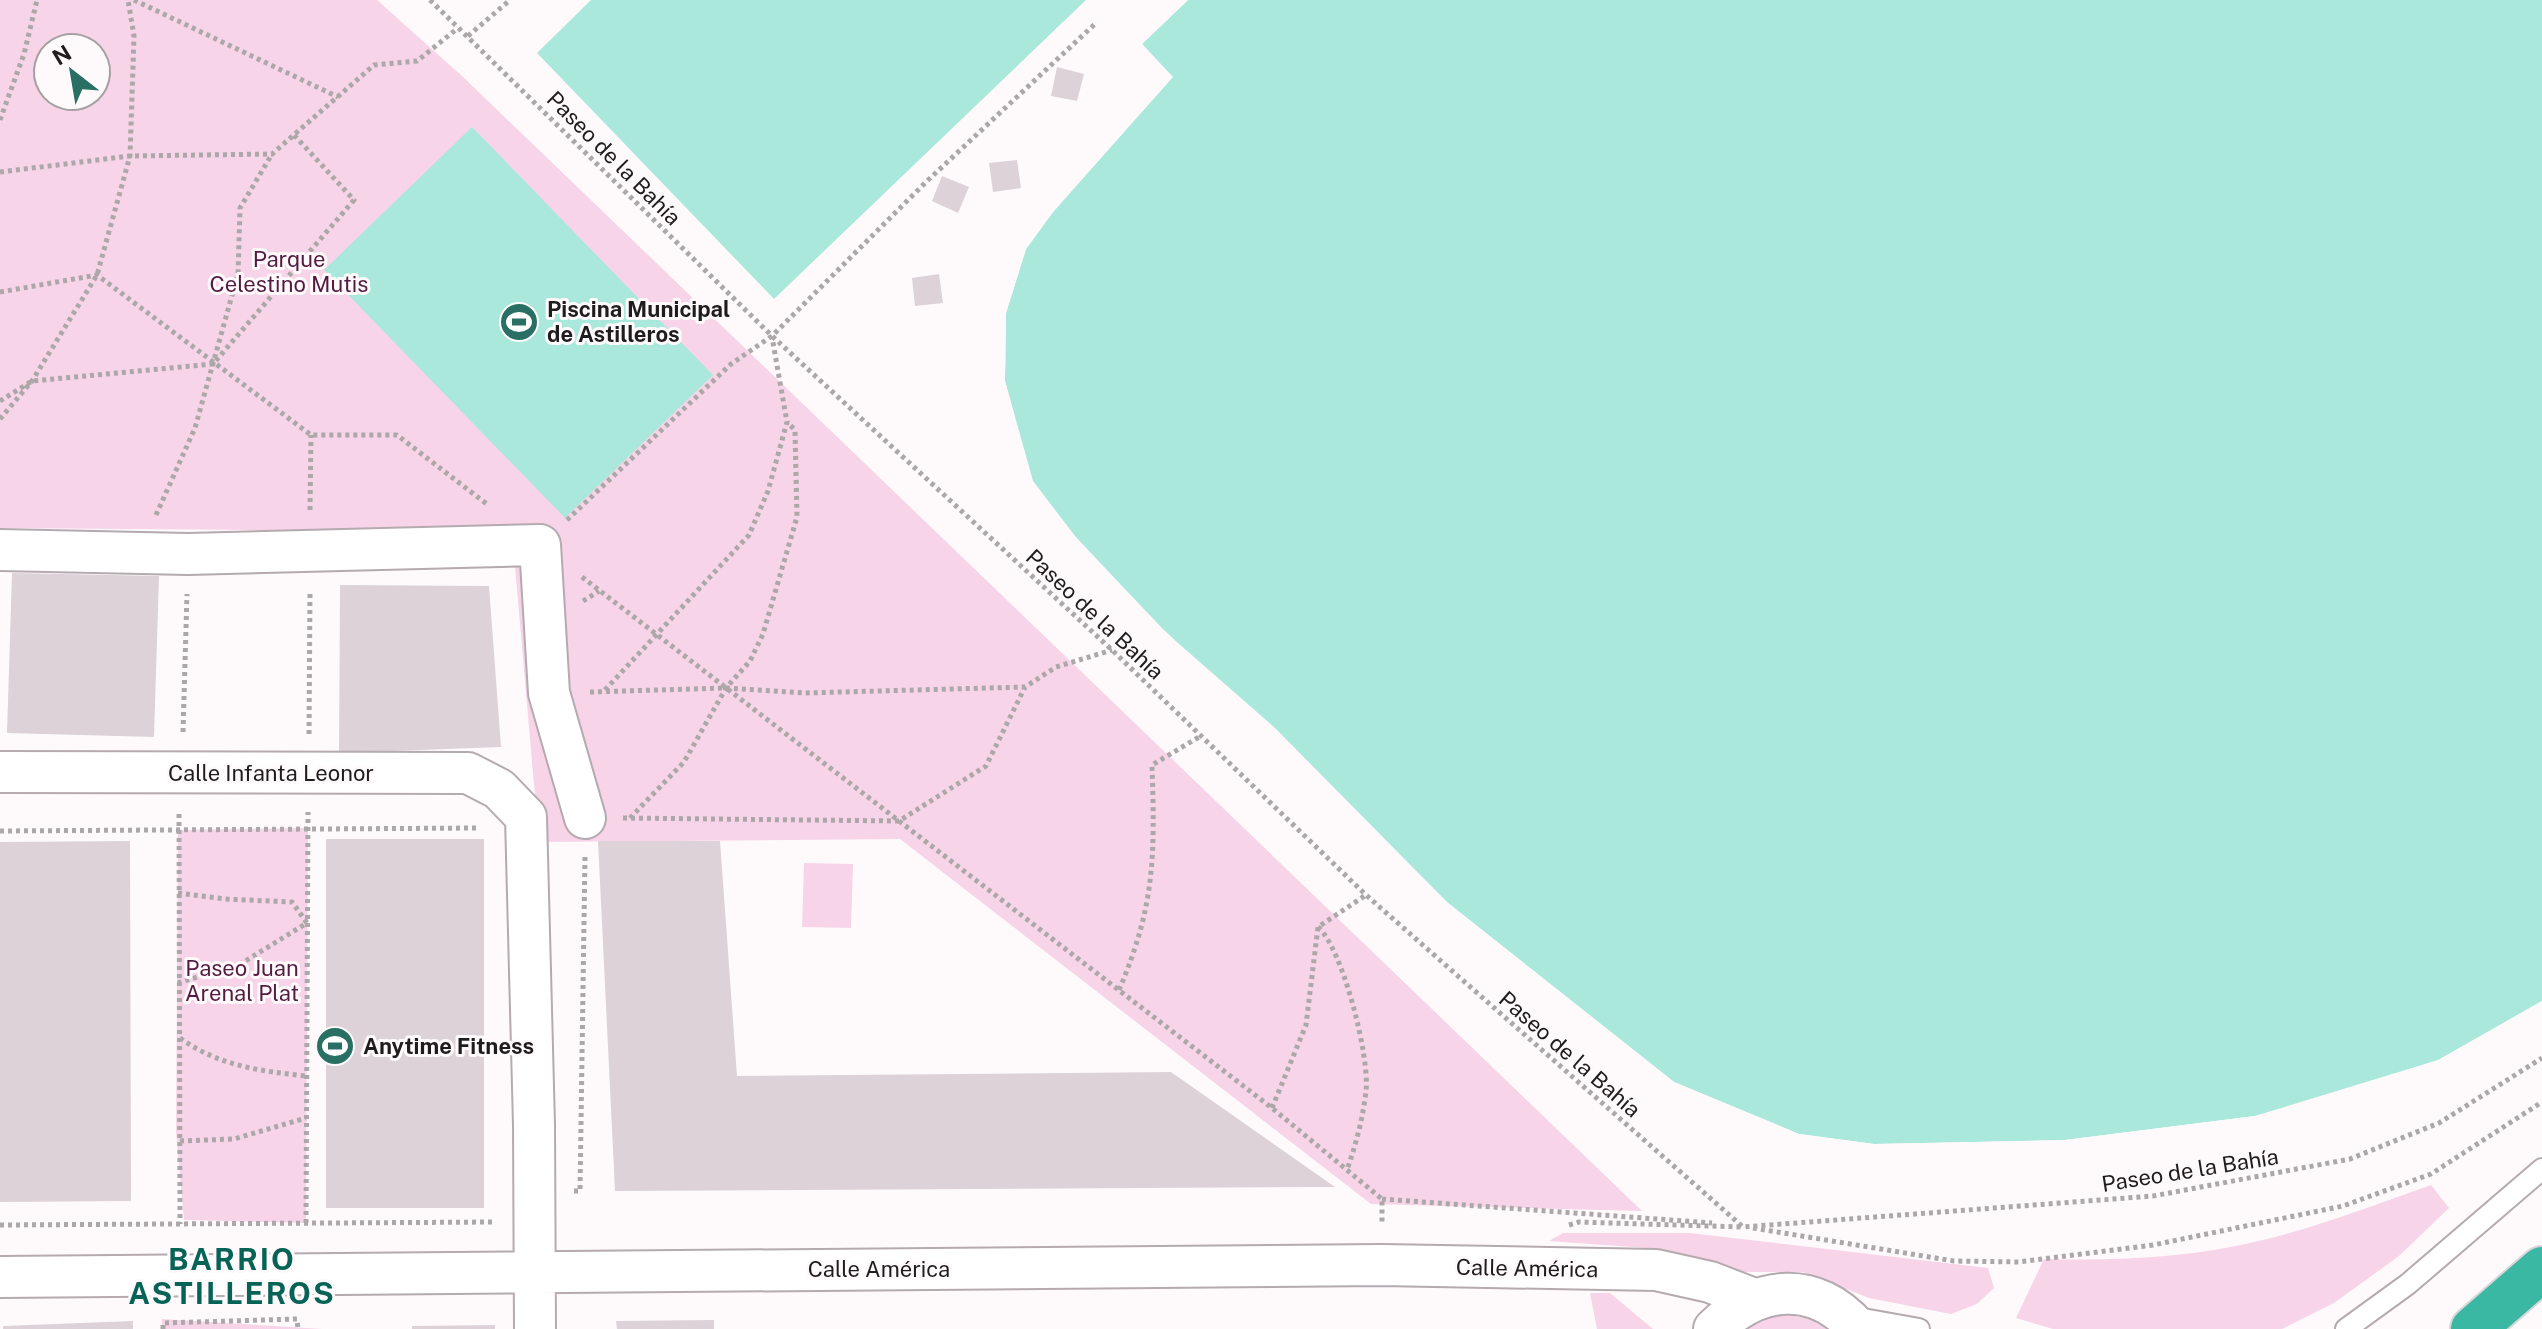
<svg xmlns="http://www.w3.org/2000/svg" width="2542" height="1329" viewBox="0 0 2542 1329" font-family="'Public Sans',sans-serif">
<rect width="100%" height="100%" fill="#fefafc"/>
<path fill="#f7d4e7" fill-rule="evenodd" d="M0,0h377l85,76 1180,1135 -271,-7 -471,-365 -361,3 -27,-310 -512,-4zM48,48h48v48h-48z
M308,828l-2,395 -122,-3 -8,-88 2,-302z
M804,863l49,1 -2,64 -49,-1z
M2431,1185l18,23 -50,48 -65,47 -52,26h-229l-37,-11 28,-59c73,2 148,-1 219,-19 57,-14 112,-35 168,-55z
M1563,1233h127l298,35 6,20 -17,16 -26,10 -82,-16 -66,-26h-71l-72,-23 -111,-8z
M1590,1293h20l43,36h-56z
M1786,1315l21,3 20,11h-84l22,-11z
M162,1319l161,10h-161z"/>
<path fill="#aae8db" d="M591,0h495l-312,299 -237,-246z
M1188,0h1354v1001l-103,59 -92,30 -92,26 -190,24 -191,4 -75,-10 -125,-52 -226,-179 -285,-274 -89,-93 -42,-55 -27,-100 1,-68 20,-64 27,-37 119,-135 -30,-33z
M472,127l241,248 -148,143 -241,-248z"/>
<path fill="#fefafc" d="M1182,0h6l-46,44 31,33 -120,135 -27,37 -20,64 -1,68 28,100 42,55 87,93 113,99 173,175 226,179 125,52 75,10 191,-4 190,-24 183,-56 104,-59v4l-102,59 -92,30 -93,26 -190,24 -192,4 -75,-10 -126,-53 -227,-179 -285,-274 -88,-93 -43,-56 -28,-102 1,-68 21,-65 27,-38 117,-133 -26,-28 -2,-8z"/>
<path fill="#dcd2d7" d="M1057,67l27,7 -7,27 -26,-5z
M1017,160l4,28 -28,4 -4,-29z
M942,176l27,11 -11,26 -26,-12z
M939,274l4,29 -28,3 -3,-28z
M12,573l147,3 -5,161 -147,-4z
M340,585l149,1 12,161 -162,6z
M326,839h158v369h-158z
M130,841l1,360 -131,1v-360z
M598,841h122l17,235 434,-4 164,115 -720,4z
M714,1320v9h-97l-1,-8z
M133,1321v8h-130v-3z
M495,1325v4h-83v-3z"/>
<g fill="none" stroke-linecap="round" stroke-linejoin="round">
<g stroke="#b4aaaf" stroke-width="24">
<path id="lane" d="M1852,1317l67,12
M2346,1329l62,-45 134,-115"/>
</g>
<g stroke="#b4aaaf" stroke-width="44">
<path id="street" d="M0,550l188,4 352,-9 9,148 36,125
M0,772l468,1 31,16 27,28 8,308 1,204
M0,1277l1382,-12 274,5 54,12 44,17
M1714,1329c44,-44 101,-50 144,0"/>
</g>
<g stroke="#d7d6d6" stroke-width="48">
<path id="highway" d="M2473,1329l69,-60"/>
</g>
<path stroke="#aca8aa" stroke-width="5" stroke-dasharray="4 4" stroke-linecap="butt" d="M134,0l204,97
M430,0l342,336 340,314 254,245 377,332 410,-31 197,-37 89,-36 103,-65
M468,36l42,-36
M0,120l24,-66 13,-54
M0,172l130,-16 142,-2 102,-89 43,-4 41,-33
M0,292l97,-17 214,160h86l91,70
M0,401l32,-20 181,-17 141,-164 -60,-65
M0,419l32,-38 65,-106 33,-119 4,-120 -6,-36
M310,510l1,-75
M156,515l39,-87 43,-154 2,-66 32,-54
M567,520l164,-156 41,-28 154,-154 170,-159
M582,577l690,531 110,91v25
M583,601l16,-10
M605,690l144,-155 19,-44 19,-69 -15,-85
M590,692l136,-4 79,5 220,-6
M183,732l4,-138
M309,734l1,-142
M179,814l1,410
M623,818l276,3 87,-55 39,-79 31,-20 56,-17
M630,818l54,-56 42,-74 24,-27 13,-27 34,-117 -2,-87 -8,-8
M0,831l479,-3
M178,893l47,6 67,3 15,21 -65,40 -64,20
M1318,927c25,22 52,131 48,164 -3,27 -10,53 -19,79
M1119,990c36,-84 36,-134 33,-225l47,-28
M180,1038c39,28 80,33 126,38
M1272,1108l34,-83 12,-98 48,-32
M180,1141l54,-2 72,-21
M574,1191h6l5,-336
M1382,1199l330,24
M306,1223l2,-411
M0,1225l494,-3
M1569,1225l10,-3 163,5
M1753,1228l201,33 65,1 134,-17 190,-39 88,-32 111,-72
M163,1329v-6l134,-4 1,10"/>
<use href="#lane" stroke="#fff" stroke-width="20"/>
<use href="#street" stroke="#fff" stroke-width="40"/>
<use href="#highway" stroke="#3ab8a4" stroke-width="44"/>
</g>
<defs>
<g id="stadium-disc" transform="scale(2)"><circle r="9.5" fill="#296f63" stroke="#fefafc"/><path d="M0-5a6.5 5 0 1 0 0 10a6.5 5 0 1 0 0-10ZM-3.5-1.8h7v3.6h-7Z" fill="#fff"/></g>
</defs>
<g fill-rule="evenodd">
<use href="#stadium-disc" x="519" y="322"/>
<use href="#stadium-disc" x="335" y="1046"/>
</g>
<g text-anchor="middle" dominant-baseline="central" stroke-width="6" stroke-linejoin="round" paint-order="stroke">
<g font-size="22" fill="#1f1c1e" stroke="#fefafc">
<text transform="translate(614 158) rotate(45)">Paseo de la Bahía</text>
<text transform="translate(1095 614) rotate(43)">Paseo de la Bahía</text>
<text x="271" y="773">Calle Infanta Leonor</text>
<text transform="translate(1570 1054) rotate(41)">Paseo de la Bahía</text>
<text transform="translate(2190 1170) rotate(-9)">Paseo de la Bahía</text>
<text transform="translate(1527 1268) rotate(1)">Calle América</text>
<text x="879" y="1269">Calle América</text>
</g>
<g font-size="22" fill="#541b40" stroke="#fefafc">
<text x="289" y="259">Parque<tspan x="289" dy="25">Celestino Mutis</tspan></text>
<text x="242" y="968">Paseo Juan<tspan x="242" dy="25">Arenal Plat</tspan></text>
</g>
<g font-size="22" font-weight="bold" fill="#1f1c1e" stroke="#fefafc" text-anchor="start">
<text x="547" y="309">Piscina Municipal<tspan x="547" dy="25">de Astilleros</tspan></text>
<text x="363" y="1046">Anytime Fitness</text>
</g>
<g font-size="30" font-weight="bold" letter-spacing="2" fill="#066356" stroke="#fefafc">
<text x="232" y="1259">BARRIO<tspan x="232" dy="34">ASTILLEROS</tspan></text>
</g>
</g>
<g transform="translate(72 72) rotate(329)"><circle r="38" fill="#fefafc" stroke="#a5a1a3" stroke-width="2"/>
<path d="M0-6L14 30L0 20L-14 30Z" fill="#296f63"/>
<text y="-12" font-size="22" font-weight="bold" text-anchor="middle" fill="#1f1c1e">N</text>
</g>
</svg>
